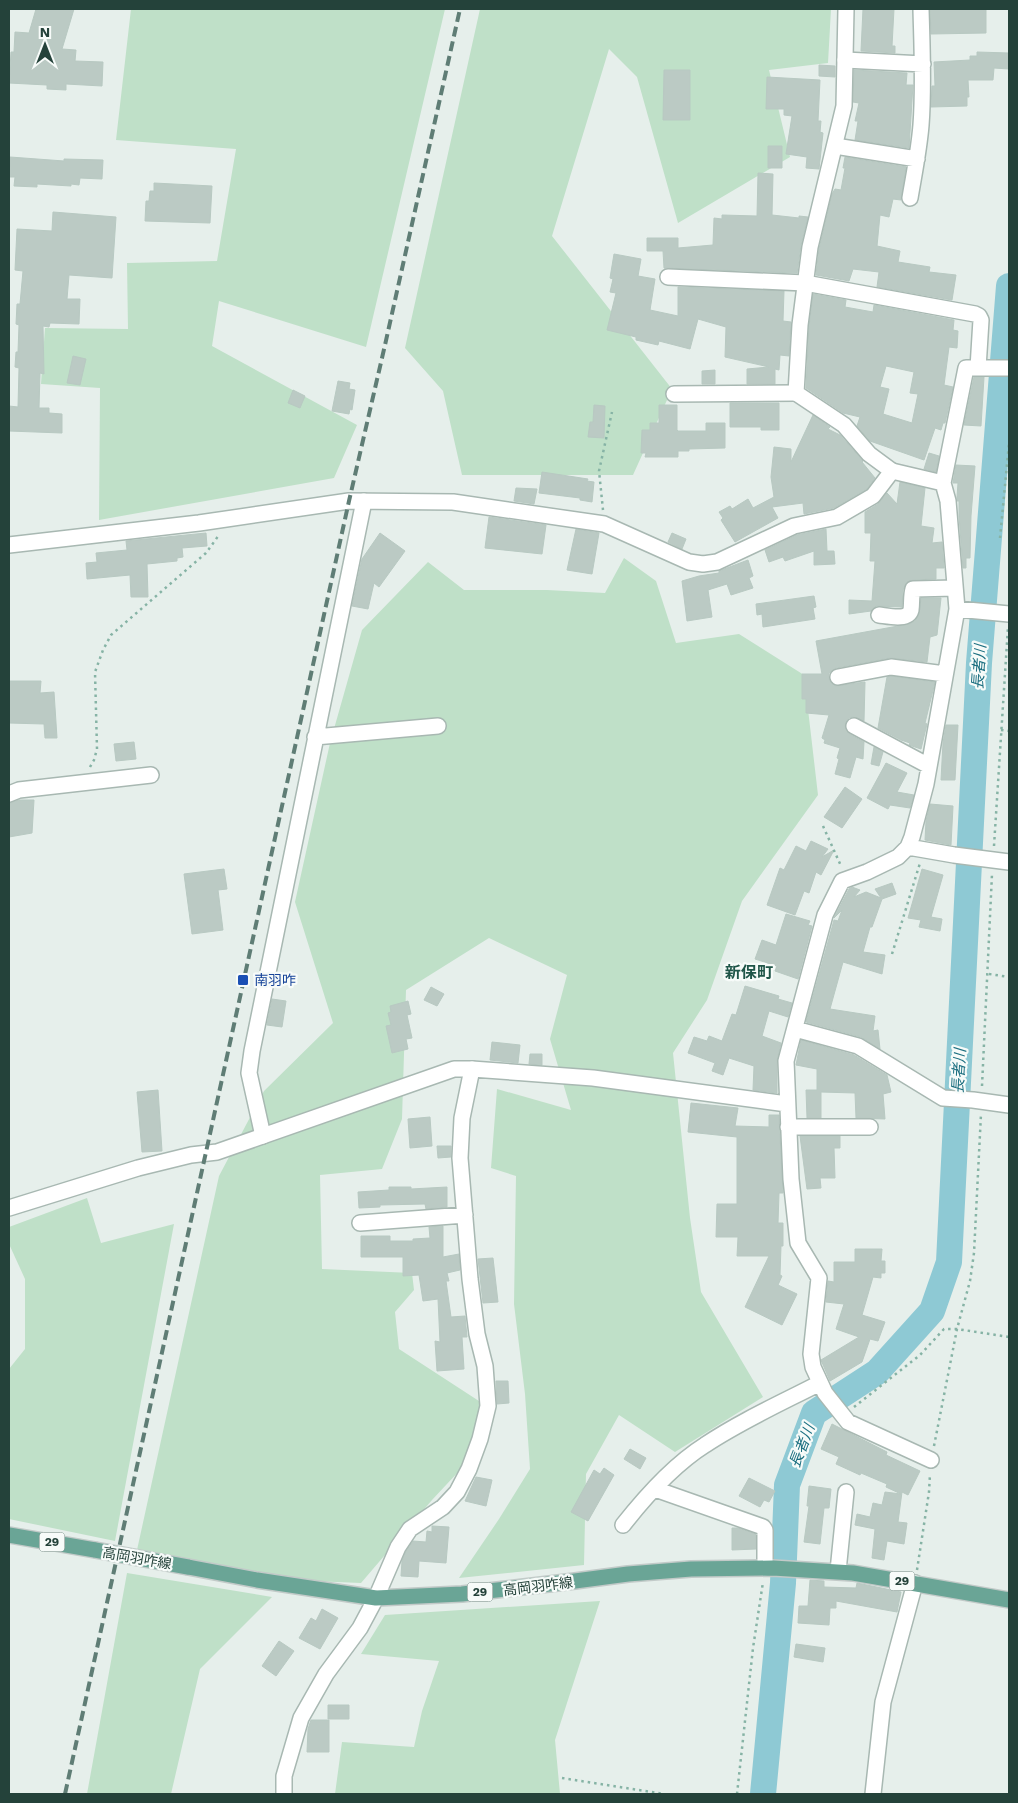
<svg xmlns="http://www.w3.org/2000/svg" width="1018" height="1803" viewBox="0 0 1018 1803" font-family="'Work Sans','Noto Sans JP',sans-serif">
<rect width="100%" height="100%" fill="#e6efeb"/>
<path fill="#bfe0c8" d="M131,9h314l-79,338 -147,-46 -7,45 145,79 -23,53 -235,42 1,-132 -59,-4 4,-56 83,1 -1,-66 90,-2 19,-112 -120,-9z
M480,9h351l-3,54 -59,7 21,87 -112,66 -41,-146 -28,-28 -57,187 120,153 -39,86h-171l-19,-84 -38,-43z
M624,558l32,23 20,62 63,-9 65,41 14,120 -76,106 -35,99 -34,53 17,165 11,74 62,105 -88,55 -56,-37 -33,59 -2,91 -125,13 40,-59 31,-50 -5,-75 -11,-90 2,-128 -25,-8 6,-79 74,21 -21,-71 17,-64 -78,-37 -83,52 -4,129 -20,50 -62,6 2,94 90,4 2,17 -19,22 4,37 83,54 -7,51 -43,46 -71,83 -49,-2 -58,-8 -117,-23 82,-374 45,-85 69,-68 -38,-121 35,-159 32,-113 66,-68 36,28h83l58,3z
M87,1198l14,45 73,-19 -59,317 -106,-22v-150l16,-20v-70l-16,-35v-17z
M127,1573l145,24 -72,72 -29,125h-84z
M600,1601l-45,139 5,54h-225l7,-52 72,5 8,-36 17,-50 -78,-7 24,-39z"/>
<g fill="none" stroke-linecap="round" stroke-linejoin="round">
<path stroke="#8ec9d4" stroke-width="26" d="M763,1794l20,-211 4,-98 27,-72 63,-41 55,-61 17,-49 30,-599 30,-377"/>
</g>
<path fill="#bbcac4" stroke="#b8c9c2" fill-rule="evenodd" d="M36,9h38l-12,40 14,1 -1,11 28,1 -1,24 -36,-2v6l-19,-1v-4l-38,-2 2,-31h3l1,-20 14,1z
M863,9h31l-2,37h3v7l-34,-2z
M930,9h56v24l-55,1z
M977,52l32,1v16l-15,-1 -1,12h-25l1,17h-2v9l-36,1 1,-21h3l-1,-24 36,-2v-4h7z
M819,65l16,1v11l-16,-1z
M664,70h26v50h-27z
M854,70l53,3 -1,12h7l-4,63 -54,-8 3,-19h-3l4,-18 -6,-1z
M767,77l53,3 -2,41h3l-1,11 3,1 -4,36 -13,-1 1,-11 -21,-3 6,-38 -8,-1v-6h-18z
M768,146h14v22h-14z
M10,157l54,4v-2l39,1 -1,19 -22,-1 -1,7 -8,-1v2l-34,-2v3l-23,-1 1,-9h-6z
M845,157l61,10 -5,33 -8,-1 -4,18 -9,-2 -3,31 23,5 -2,11 32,5 -1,5 27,3 -4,25 -75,-13 2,-15 -26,-3 -4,12 -33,-6 3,-26 13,-55 3,-5 6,1 4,-22h-2z
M758,173l15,1 -1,41 27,3v-2l9,1 -7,28 -4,28 -133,-5 -1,-17h-16v-13h31v10l35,-3 1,-27 8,1v-4l35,1z
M154,183l58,3 -2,37 -65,-2 1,-20h3l1,-10h4z
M53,212l63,5 -4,61 -43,-3 -2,24h13l-1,25 -29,-1 -1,4 -6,-1 1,48 -4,-1 -1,35h10v5l13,1v19l-53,-2v-25l9,1 1,-39 -4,-1 1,-15h2l1,-27 -3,-1 1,-20h3l3,-33 -8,-1 2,-41 35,2z
M614,254l27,5 -3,17 17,3 -5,31 28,6v-29l106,4 -1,30 8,1 -2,34 -9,-1 -1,15 -4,-1v15h-28v-15l22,-2 -44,-10 1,-30 -28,-8 -8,30 -31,-8 -1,4 -22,-5v-3l-29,-7 9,-37 -6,-1 3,-13 -3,-1z
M813,294l33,6 -1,7 28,5 1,-7 80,15 -1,10 5,1 -1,17 -8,-1 -5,38 9,2 -8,36h-2l-2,7 -6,-2 -11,32 -54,-19 -13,-15 3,-9 -17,-4 -37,-25 3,-62zM886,366l28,6 -4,21 8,1 -6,29 -29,-9 6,-25 -9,-2z
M73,356l13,3 -6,26 -13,-2z
M715,370v14h-13v-13z
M974,377h10l-3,49 -17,-1z
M338,381l12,2 -1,6 6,1 -3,20 -2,-1 -1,5 -17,-3z
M293,390l12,6 -5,12 -12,-5z
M730,403h49v27h-18v-3h-31z
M594,405l11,1 -1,32 -16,-1 2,-15h3z
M659,405h18v25l1,1h28v-8h19v25l-36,1v2h-11v6h-33l1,-4h-5l1,-23h8v-7h9z
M813,415l17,12 -2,2 12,6 23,26 -1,1 13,16 -8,11 -33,19 -30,6 -1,-11 -31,4 6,11 -43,24 -14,-22 2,-2 -4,-6 11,-6 2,3 16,-10 5,9 21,-11 -3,-20 3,-30 17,2v13z
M929,453l10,3 -3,16 -12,-3z
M956,465l19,1 -4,50 -1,42h-4v10h-3l-4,-52v-15h-2v-4l1,-14h-5z
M542,472l46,7 -1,2 7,1 -2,20 -12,-2v-2l-41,-5z
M900,482l25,6 -4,38 13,2 -2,15 10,-1 2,26h-8v11l-23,1 -7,3 -3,7 -1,17 -26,-1 -5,5 -22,3v-14l23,1 3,-40h-5l1,-28h-6v-21l13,-8 9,-11 10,11z
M516,488l21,1 -3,15 -20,-3z
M489,517l57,8 -4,29 -57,-6z
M576,529l23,4 -7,41 -25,-4z
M826,529l1,22h7l1,13 -21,1v-14l-29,10 -2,-4 -14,5 -4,-12 32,-15z
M206,533l1,13 -25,2 1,9 -6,1v3l-30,3 1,33h-17l-1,-22 -43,4 -1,-16 11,-1 -1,-9 31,-3 -1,-9z
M380,533l25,18 -26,36 -5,-4 -6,26 -16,-3 10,-47z
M672,533l14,6 -4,10 -14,-7z
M748,560l5,16 -4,2 4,10 -22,7 -4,-11 -19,6 4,27 -25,4 -5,-40 17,-5 20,-3v-2z
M814,596l2,11 -3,1 2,11 -52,8 -1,-13 -5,1 -1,-11z
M921,598h20l-4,37 -7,2 -3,25 -37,-4 -54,10 -7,5v6l6,7 30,-4 -1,39 -11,-4 -4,1 -4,8 4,8 15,8 -1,17 -7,-2 -6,21 -15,-4 4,-15 -2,-1 3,-10 -16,-5 1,-3 -3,-2 7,-23 -23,-2v-14h-4v-25h20l-6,-33 93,-17 6,-3 4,-7z
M891,676l44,6 -10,41 2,1 -6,25 -12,-4 1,-2 -9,-3 -23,-12 9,-51z
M9,681h32l-1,12 14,-1 3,46h-12l-1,-14 -35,-1z
M946,725h12l-3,55h-14l2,-37z
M134,742l2,17 -20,2 -2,-17z
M874,747l9,5 -4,14 -8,-2z
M886,763l21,10 -10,19 17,3 -4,13 -20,-3 -2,4 -21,-11z
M845,787l17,12 -20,29 -18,-11z
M19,800h15l-2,33 -23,4v-34z
M930,804l23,2 -2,39 -26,-5 1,-19z
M811,841l17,8 -6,8 12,-7 -13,25 -5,-3 -7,21 -5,-2 -9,24 -28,-10 13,-37 4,2 12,-24 10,5z
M224,869l3,20 -9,1 5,40 -31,4 -8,-60z
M922,869l21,6 -12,42 11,2 -2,12 -21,-4 2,-7 -13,-2z
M892,883l4,11 -14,5 -10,28h-2l-7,25 22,3 -3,19 -39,-12 -13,47 45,7 -2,15 5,-1 2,19 -19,-12 -55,-15 28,-102 4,1 4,-11 -8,8 15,-29 3,-2 8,3 -6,7 12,-5 15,6 -6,-9z
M786,914l24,7 -2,4 4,1 -14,53 -23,-8 2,-5 -22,-7 7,-19 14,5z
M745,986l34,10 -1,3 14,4 -4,14 -19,-6 -7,25 19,7 -4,18v32l-24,-3 1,-24 -25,-8 -6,17 -11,-4 3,-8 -27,-10 6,-16 13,4 2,-5 13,5 10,-27 4,1z
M431,987l13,7 -7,12 -13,-6z
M272,999l14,2 -4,26 -15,-2z
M408,1001l3,13 -4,1 5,23 -6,1 2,10 -16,4 -6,-27 5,-1 -3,-12 3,-1 -1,-6z
M801,1040l53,15 33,20 4,17 -8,2 2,25 -29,-1 -1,-25 -34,-1v26h-14l-1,-28h11v-21l-21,-4z
M492,1042l28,3 -2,18 -28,-3z
M530,1054h12v11l-13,-1z
M158,1090l4,61 -20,1 -5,-60z
M691,1103l47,5 -3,18 34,1v-12h10l4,78h-4l-1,30h5v23h-2l-1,29 2,1 -4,9 19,9 -15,31 -37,-18 24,-51h-32l1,-19h-22l1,-33h20v-67l-49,-5z
M430,1117l2,29 -22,2 -2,-29z
M800,1136h40v12h-6l1,30h-15l1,10 -14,1z
M437,1146h14v11l-13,1z
M389,1187h22v2l36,-2v20l-21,2 -1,-5 -45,1v2l-21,1 -1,-16 31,-2z
M443,1226v31l16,-3 1,16 -13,3 2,8h-3l5,36 14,-1 2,21h-5l2,32 -27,2 -2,-30 5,1 -2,-43 -15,2 -4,-26 -16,1v-19h-42v-21h29v5h23v-2l17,-1 -1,-11z
M855,1249h27l-1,12h4v12h-4v5l-8,-1 -11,38 23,7 -7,19 -8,-2 -8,23 -32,19 -9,-21 38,-23 -23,-8 8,-25 -18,-2 2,-21 6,1v-20h21z
M493,1258l5,44 -15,1 -5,-44z
M496,1381h12l1,22 -12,1z
M832,1424l55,28 -1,3 34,16 -12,24 -6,-3 -4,30 9,1 -3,21 -17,-3 -3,19 -12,-2 3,-29 -20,-4 2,-11 13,3 3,-14 9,2 3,-13 16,2 -15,-7 1,-3 -26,-11 -1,2 -24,-11 3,-7 -18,-8z
M630,1449l16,9 -6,11 -16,-10z
M604,1468l10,7 -26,46 -17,-9 23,-42 6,4z
M476,1477l16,3 -6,26 -21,-5z
M749,1478l26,13 -6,11 -5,-2 -4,7 -21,-11z
M809,1486l22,3 -2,19h-5l-4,36 -16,-2 5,-36h-2z
M432,1526l17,1 -3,36 -27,-2 -1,16 -17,-1 1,-15 4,-10 7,-10 13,1 1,-11 5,1z
M732,1528h6l18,6v15l-24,1z
M810,1580l14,1v6l32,1 1,-5 44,9 -4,20 -61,-11v7h-6l-1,17 -31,-2 1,-17h9z
M322,1609l16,9 -18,31 -21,-11 12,-20 5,3z
M279,1641l15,10 -18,25 -14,-10z
M796,1644l29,4 -2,14 -29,-5z
M328,1705h21v14h-21z
M311,1720h18v32h-22l1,-23z"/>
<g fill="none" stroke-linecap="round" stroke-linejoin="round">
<g stroke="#a8b8b2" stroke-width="18">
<path id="minor" d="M845,60l78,4
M835,146l82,13
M910,198c4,-24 9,-48 11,-73 3,-39 1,-77 0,-116
M668,277l137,6 170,31 4,2 2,4 -3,48
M674,394l122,-1
M892,471l51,12
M957,609l52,5
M879,615c9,1 29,6 32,-5 1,-7 0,-14 2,-21l42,-1
M838,677l53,-10 54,7
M854,726l75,40
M315,737l123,-11
M9,794l10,-4 132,-15
M908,847l46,8 55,7
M795,1029l63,17 85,52 30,2 36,5
M788,1127h82
M263,1136l-14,-63 3,-22 112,-550
M360,1223l105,-8
M931,1460l-83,-38 -23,-29 -12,-26 -2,-13 8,-76 -21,-35 -7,-64 -5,-118 39,-146 17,-34 25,-9 31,-15 10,-10 4,-10 14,-53 31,-175 -9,-108 -5,-18 23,-115h43
M655,1489l108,38 2,3v38
M623,1525c22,-28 52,-61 82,-80 36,-24 76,-42 115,-62
M838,1571l8,-79
M284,1794v-18l17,-58 25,-44 34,-46 16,-30 22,-51 12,-18 33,-22 14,-15 12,-23 11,-30 8,-33 -3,-40 -8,-32 -7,-55 -10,-121 2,-40 10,-49 121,9 194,26
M873,1794l10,-92 32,-119"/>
</g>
<g stroke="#a8b8b2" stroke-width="18">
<path id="tertiary" d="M9,545l190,-22 150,-22 104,1 151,22 85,38 14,2 14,-2 77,-36 43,-9 36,-21 19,-25 -23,-17 -25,-29 -48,-32 4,-68 10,-78 34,-141 2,-97
M9,1208l129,-40 53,-13 26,-3 237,-83h18"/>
</g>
<g stroke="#c2cac8" stroke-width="18">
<path id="primary" d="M9,1535l86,15
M188,1567l69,13 119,18 86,-4 113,-13 53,-7 63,-5 82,-1 80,5 156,27"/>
</g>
<path stroke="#86b3a5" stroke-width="2.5" stroke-dasharray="2.5 4" stroke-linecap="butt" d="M603,510l-4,-39 13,-59
M1000,538l9,-95
M1001,730l8,1
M90,767l4,-7 3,-11 -2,-77 8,-22 8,-15 95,-82 13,-18
M823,826l18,40
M994,846l14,-219
M892,954l28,-91
M989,974l20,3
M982,1086l10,-212
M854,1407l66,-52 24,-26h13l13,-48 4,-28 7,-139
M934,1446l23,-117 52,8
M917,1570l12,-78 1,-18
M562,1778l102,16
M737,1794l16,-146 10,-66"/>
<use href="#minor" stroke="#fff" stroke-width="15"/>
<use href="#tertiary" stroke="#fff" stroke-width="15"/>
<use href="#primary" stroke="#6aa596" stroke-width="15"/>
<path stroke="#5f7d75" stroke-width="4" stroke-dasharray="10 5" stroke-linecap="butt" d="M65,1794l284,-1293 36,-156 75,-336"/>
<g stroke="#c2cac8" stroke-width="18" stroke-linecap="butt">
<path id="primary-bridge" d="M95,1550l93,17"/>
</g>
<use href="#primary-bridge" stroke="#6aa596" stroke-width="15"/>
</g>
<rect fill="#1a4fb4" stroke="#f7fbf9" stroke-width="2" x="237" y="974" width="12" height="12" rx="2.5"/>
<g text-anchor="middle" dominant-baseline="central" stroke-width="4.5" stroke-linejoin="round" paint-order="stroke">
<g fill="#f7fbf9" stroke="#637a73" stroke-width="1">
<rect x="39.5" y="1532.5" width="25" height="19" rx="4"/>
<rect x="889.5" y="1571.5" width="25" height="19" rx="4"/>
<rect x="467.5" y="1582.5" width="25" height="19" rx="4"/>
</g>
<g font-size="12" font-weight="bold" fill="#24423a">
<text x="52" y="1542">29</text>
<text x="902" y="1581">29</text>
<text x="480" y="1592">29</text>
</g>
<g font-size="14" fill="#164399" stroke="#f7fbf9" text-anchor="start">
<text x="254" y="980">南羽咋</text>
</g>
<g font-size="14" fill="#24423a" stroke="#f7fbf9">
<text transform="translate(137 1558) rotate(10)">高岡羽咋線</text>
<text transform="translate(538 1586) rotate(-7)">高岡羽咋線</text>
</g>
<g font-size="15" font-style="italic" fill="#1c6f80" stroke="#f7fbf9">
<text transform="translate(979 667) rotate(-86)">長者川</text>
<text transform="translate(959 1071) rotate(-87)">長者川</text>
<text transform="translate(802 1446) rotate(-69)">長者川</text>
</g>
<g font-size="16" font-weight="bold" fill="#1f5548" stroke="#f7fbf9">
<text x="749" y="972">新保町</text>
</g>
</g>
<rect width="1018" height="1803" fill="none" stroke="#24423a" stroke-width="20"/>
<g transform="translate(45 45)" stroke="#f7fbf9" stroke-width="4" paint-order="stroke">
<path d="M0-4L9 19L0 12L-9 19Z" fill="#24423a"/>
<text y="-8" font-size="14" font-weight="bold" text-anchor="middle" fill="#24423a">N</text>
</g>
</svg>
